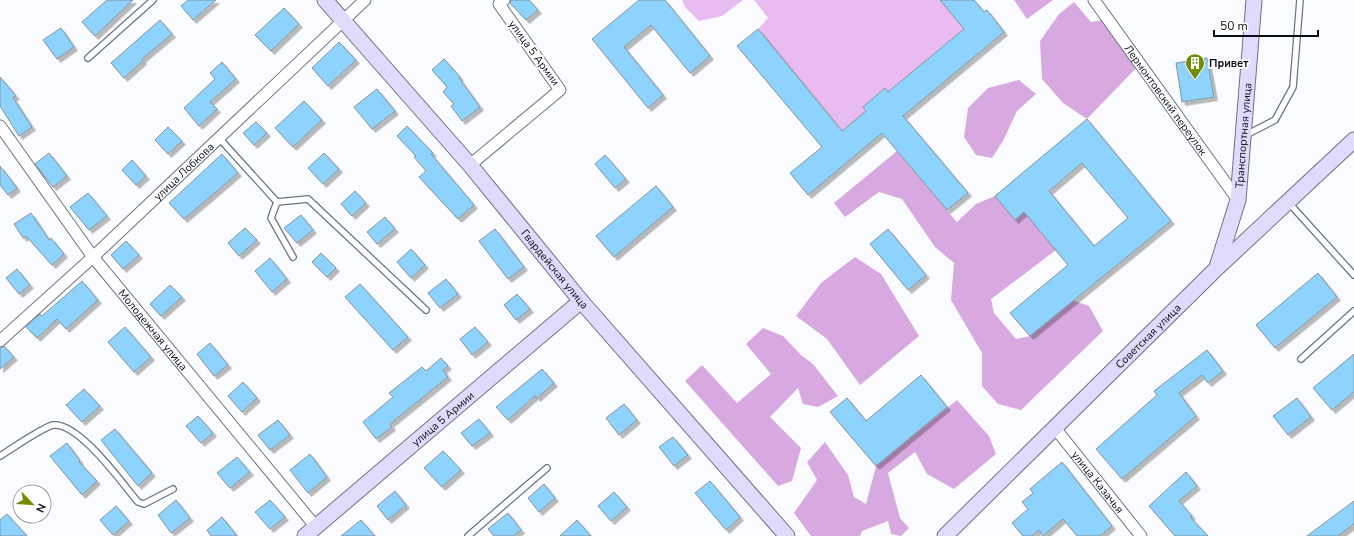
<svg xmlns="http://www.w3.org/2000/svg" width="1354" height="536" viewBox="0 0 1354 536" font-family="'Nunito Sans',sans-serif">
<defs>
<filter id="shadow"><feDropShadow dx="3.5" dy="3.5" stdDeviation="0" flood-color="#0004"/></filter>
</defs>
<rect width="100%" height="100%" fill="#f9fbfe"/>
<path fill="#e9bcf1" d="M682,0h61l-21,16 -23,5 -14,-14z
M754,0h186l15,18 12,-9 9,10 -88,73 -3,-4 -22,19 3,4 -23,20 -85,-102 10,-11z"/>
<path fill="#d8a9e0" d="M1014,0h39l-26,19z
M1074,2l17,20 17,-3 32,45 -53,55 -24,-16 -21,-24 -2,-38 19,-27z
M1019,80l17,14 -19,17 -14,30 -11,17 -16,-3 -12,-18 4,-29 20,-20z
M897,151l60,71 19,-18 19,-8 20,24 9,-8 32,38 -65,49 3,14 22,26 14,-3 42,-36 17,6 14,25 -82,79 -23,-6 -16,-18v-33l-31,-53 3,-37 -19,-16 -33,-48 -23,-7 -34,25 -11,-14z
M855,257l26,17 38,62 -59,49 -33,-46 -31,-23 25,-33z
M763,328l20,8 18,19 12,9 25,32 -20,11 -15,-3 -5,-16 -28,29 31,31 -9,33 -14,5 -93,-105 17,-16 35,38 34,-29 -25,-30z
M957,400l32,36 7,18 -42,35 -27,-15 -12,-22 -27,21 12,45 9,10 -8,8 -10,-2 -3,-13 -26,10 -2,5h-49l-17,-23 23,-33 -10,-18 18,-20 23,33 6,22 12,7 10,-38z"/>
<path fill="#8dd3fd" stroke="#84949e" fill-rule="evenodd" filter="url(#shadow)" d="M107,0h26l-38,36 -13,-14z
M188,0h28l-23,20 -12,-14z
M511,0h18l9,10 -12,10 -16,-17z
M639,0h26l45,56 -20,17 -39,-48 -27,22 39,48 -15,13 -56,-69z
M940,0h34l10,12 3,-2 17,22 -101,84 65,77 -21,17 -65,-77 -74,62 -18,-22 32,-26 -85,-101 21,-17 84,102 24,-20 -3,-4 22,-19 3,4 76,-63z
M284,8l15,16 -28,27 -16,-16z
M160,20l12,14 -30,25 1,2 -19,17 -13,-15z
M61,28l13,19 -17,12 -14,-19z
M339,42l17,18 -28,26 -16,-18z
M1207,58l7,39 -32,5 -6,-39z
M444,59l16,18 -1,1 21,29 -18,14 -11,-15 3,-2 -11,-12 4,-5 -15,-17z
M222,62l14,17 -26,23 7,7 -18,17 -15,-18 31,-29 -5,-6z
M0,77l16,19 -3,2 19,29 -13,9 -19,-30z
M377,89l18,22 -23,18 -18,-22z
M304,101l18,19 -29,27 -18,-19z
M1087,119l84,102 -141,115 -20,-23 58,-48 -44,-53 -9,8 -20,-24zM1082,163l46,55 -34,28 -45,-55z
M256,122l11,11 -13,12 -11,-12z
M407,126l26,27 -2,1 43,51 -16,14 -39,-42 7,-6 -12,-14 2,-1 -19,-20z
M168,127l14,14 -14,13 -13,-14z
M49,153l18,23 -14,11 -18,-23z
M324,153l15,16 -16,15 -15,-16z
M222,154l16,19 -54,46 -15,-16z
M605,155l21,24 -11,9 -20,-24z
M132,160l14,16 -10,9 -14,-15z
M0,166l17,22 -9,7 -8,-10z
M656,186l17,21 -59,50 -18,-21z
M355,191l11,12 -14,13 -11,-12z
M88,193l19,23 -18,14 -19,-23z
M31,213l18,27 2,-2 13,16 -12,11 -26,-29 -3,2 -9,-14z
M301,215l12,15 -16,13 -13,-15z
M385,217l10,12 -18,15 -10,-12z
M245,228l12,12 -18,16 -11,-13z
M495,229l29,38 -16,12 -29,-38z
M888,229l38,46 -18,15 -38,-46z
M126,241l13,14 -16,14 -12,-14z
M411,249l14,16 -14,13 -14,-16z
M321,253l15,15 -9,9 -15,-15z
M270,258l17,21 -15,13 -17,-21z
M17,269l13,16 -11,9 -13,-16z
M1318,273l19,24 -62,51 -19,-23z
M446,279l12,15 -18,14 -12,-15z
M82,281l16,19 -32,29 -9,-10 -20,19 -11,-11 14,-13 2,2z
M360,284l48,53 -15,13 -48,-53z
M170,285l12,12 -21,19 -11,-12z
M517,294l13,15 -14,11 -12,-15z
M125,327l26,30 -17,15 -26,-30z
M475,327l13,15 -16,13 -12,-16z
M210,343l18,22 -14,11 -17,-22z
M4,346l10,11 -14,12v-21z
M1207,350l16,21 -15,12 -6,-8 -23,18 17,23 -74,63 -26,-30 61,-54 -3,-4z
M1354,354v38l-22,18 -19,-22z
M441,358l7,8 -5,4 5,7 -58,47 2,3 -16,12 -13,-17 30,-25 -4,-4 33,-26 4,4z
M542,369l12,14 -17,15 -2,-2 -27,24 -12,-13z
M921,375l26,32 -71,59 -46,-54 17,-14 19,23z
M243,382l14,16 -15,14 -14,-16z
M84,389l16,17 -18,16 -16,-17z
M1297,398l14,19 -23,18 -15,-19z
M624,404l13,16 -18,15 -13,-17z
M198,416l15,17 -12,10 -15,-17z
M479,419l11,14 -18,13 -11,-13z
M278,420l12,15 -20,15 -12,-15z
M115,429l37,44 -14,13 -37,-46z
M673,437l15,18 -14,11 -15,-19z
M67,443l13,18 -1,1 18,19 -15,14 -32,-39z
M443,451l18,19 -19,17 -18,-19z
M310,454l17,23 -19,16 -18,-23z
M237,457l13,15 -20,16 -13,-15z
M1062,462l50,64 -12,10h-23l-14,-17 -20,17 -4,-6 -7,6h-9l-11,-13 16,-14 -6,-7 11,-9 -3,-4z
M1186,472l11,14 -18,15 13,15 -2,1 18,19h-33l-26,-30z
M710,481l30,36 -14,13 -31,-37z
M544,484l11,14 -16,14 -11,-14z
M395,491l11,14 -18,15 -11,-14z
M614,492l13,15 -16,14 -13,-15z
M176,500l14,18 -19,15 -13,-18z
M270,500l15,17 -15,12 -15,-17z
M1354,501v23l-16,12h-31z
M116,506l13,15 -16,14 -13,-15z
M508,513l13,17 -8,6h-19l-6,-7z
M7,514l20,22h-27v-16z
M222,517l15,19h-26l-4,-6z
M361,520l14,16h-34z
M577,520l14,16h-31z"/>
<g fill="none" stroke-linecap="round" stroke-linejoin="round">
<g stroke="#6c7482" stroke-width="8">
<path id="service" d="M88,58l65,-58
M1244,136l31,-16 18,-33 7,-87
M219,138l58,64 31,-3 118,111
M277,202l-6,16 22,39
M1288,202l66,73
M1301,359l53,-48
M0,456c10,-6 43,-29 53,-31 26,-3 69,58 85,77l6,2 29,-15
M468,536l79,-68"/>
</g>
<g stroke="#6c7482" stroke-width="13">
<g id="minor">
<path id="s1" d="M1094,0l144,200"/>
<path id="s2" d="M0,126l93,131 223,270"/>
<path d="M470,165l90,-75 -61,-86 5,-4"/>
<path id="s3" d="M0,341l93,-84 272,-257"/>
<path id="s4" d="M1055,428l86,108"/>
</g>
</g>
<g stroke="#6c7482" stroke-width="17">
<g id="secondary">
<path id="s5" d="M325,0l145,165 111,136 206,235"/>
<path id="s6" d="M1217,267l21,-67 16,-200"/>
<path id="s7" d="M305,536l276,-235"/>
<path id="s8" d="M945,536l272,-268 137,-128"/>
</g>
</g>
<use href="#service" stroke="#fff" stroke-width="5.5"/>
<use href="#minor" stroke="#fff" stroke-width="11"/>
<use href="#secondary" stroke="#e2dafd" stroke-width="15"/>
</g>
<defs>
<g id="building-pin" transform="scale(1)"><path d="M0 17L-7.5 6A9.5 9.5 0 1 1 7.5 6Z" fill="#728b01" stroke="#fff"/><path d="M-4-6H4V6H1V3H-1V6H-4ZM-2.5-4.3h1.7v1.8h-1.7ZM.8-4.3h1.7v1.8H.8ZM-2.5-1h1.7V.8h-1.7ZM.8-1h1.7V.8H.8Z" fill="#fff"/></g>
</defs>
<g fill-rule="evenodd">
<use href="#building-pin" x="1195" y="63"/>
</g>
<g text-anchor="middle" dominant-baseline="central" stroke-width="4" stroke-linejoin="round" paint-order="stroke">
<g font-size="11" fill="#0a0d12" stroke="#fff">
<text transform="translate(534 53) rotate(54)">улица 5 Армии</text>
<text stroke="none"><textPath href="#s1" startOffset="123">Лермонтовский переулок</textPath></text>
<text stroke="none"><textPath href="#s6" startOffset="135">Транспортная улица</textPath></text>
<text stroke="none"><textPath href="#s3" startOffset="250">улица Лобкова</textPath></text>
<text stroke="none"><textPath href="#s5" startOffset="354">Гвардейская улица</textPath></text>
<text stroke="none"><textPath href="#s2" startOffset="255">Молодежная улица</textPath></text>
<text stroke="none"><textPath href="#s8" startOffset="285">Советская улица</textPath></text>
<text stroke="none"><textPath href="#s7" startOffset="181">улица 5 Армии</textPath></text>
<text stroke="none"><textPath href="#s4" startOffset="69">улица Казачья</textPath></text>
</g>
<g font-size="11" font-weight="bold" fill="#0a0d12" stroke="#fff" text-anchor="start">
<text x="1209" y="63">Привет</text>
</g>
</g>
<g transform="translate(32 504) rotate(115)"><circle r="19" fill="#ffffff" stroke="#9d9ea0"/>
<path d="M0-3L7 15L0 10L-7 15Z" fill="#728b01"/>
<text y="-6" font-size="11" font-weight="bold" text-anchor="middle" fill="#0a0d12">N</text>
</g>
<path d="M1214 30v6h104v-6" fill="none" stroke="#0a0d12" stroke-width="2"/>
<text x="1220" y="30" font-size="12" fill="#0a0d12" stroke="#ffffff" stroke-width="3" paint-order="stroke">50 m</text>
</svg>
